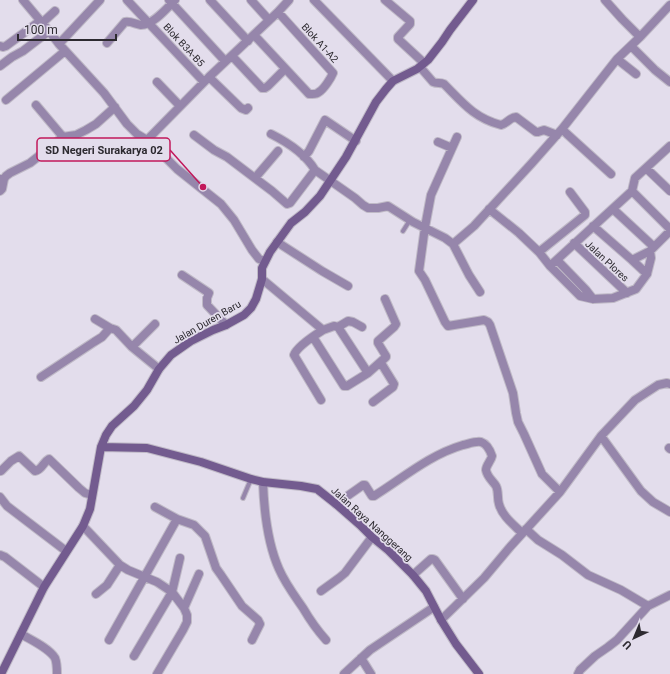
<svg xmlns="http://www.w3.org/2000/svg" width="670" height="674" viewBox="0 0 670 674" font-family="Roboto,sans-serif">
<rect width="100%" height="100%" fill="#e3ddec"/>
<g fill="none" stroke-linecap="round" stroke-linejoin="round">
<g stroke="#bfb9c6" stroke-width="6">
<path id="lane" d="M403,231l7,-11
M243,498l8,-19"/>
</g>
<g stroke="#bfb9c6" stroke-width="10">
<path id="street" d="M23,0l26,31 10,13 45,49 23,31 10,10 10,6 10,12 8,5 12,12 44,35 13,16 18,30 7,9 6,2
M127,0l77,82
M169,0l56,61
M210,0l38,41
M251,0l18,20
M314,0l79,81
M385,0l25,21v3l-12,13v2l26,24
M605,0l17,19 18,18
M42,23l13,-12
M254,35l55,59c3,0 7,1 10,-2 5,-3 12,-14 14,-19l-55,-61
M107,43l18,-21c6,-1 10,2 16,3 12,0 26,-17 34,-25
M59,44l41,-44
M0,46l3,1 3,-1 34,-25
M631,46l24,24 15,12
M232,56l30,32h3l3,-2 17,-17
M617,59l19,15
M0,66l12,-9 11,-6 26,-20
M420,67l13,15c4,2 7,0 11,2 18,18 30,34 57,41 6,-1 9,-8 15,-8l20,15h2l6,-2 13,5
M209,77l32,31 5,2 2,-2
M157,82l23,24
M6,100l59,-49
M36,105l27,32
M562,129l5,5 44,40
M271,134c16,8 35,21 44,36l40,28 8,7 5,3h10l10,-2 25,16 32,16 8,6 21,-18 58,-63 30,-34 55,-70 23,-22 30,-32
M194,135l20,15 13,7 45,34 15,13 3,-1 25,-33
M457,137l-26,58 -6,32 -6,44 6,9 20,42 3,4 36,-6 4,2 2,3 23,68 3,20 2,9 6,12 18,40 18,18
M147,140l62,-63 69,-65 11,-12
M438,142l14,6
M304,157l5,-6 16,-31 31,21
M646,168l24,23
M255,178l23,-27
M0,179h4l2,-3 4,-3 20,-10 33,-26 13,-2 10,-5 10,-6 19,-17
M0,191l2,-2 2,-10
M632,191l38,38
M489,209l30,24 20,19 11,14 30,30 13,3 20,-1 23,-9 11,-15 4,-16 -1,-7
M613,209l41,38
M593,226l39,34 18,-9 20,-20
M277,242l45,29 26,15
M574,243l53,50
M453,244l16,31 11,17
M539,252l46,-37v-3l-15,-20
M557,260l29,30 7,9
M632,260l15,14
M550,266l82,-75 3,-13 35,-32
M182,275l27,18 -2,5v7l19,20
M262,279l61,51 11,-4 4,1 30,46
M95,319l15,9 6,2 16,17 27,22
M338,327l10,-6 5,1 9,5
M313,337l31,49h3l21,-13 18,-16v-1l-8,-13v-2l16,-14 2,-3 -11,-25
M132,347l23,-23
M41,377l53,-35 8,-5 8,-9
M321,400l-27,-45c3,-8 21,-20 29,-25
M373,402l20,-15 1,-3 -13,-21
M601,436l40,55 12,11 17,10
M669,448l1,1
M1,471l10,-10 8,-5 16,15c7,-1 8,-9 14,-12l30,29 6,5 7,2
M263,482c1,29 4,60 16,87 6,14 15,26 24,39 7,12 14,22 23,32
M0,497l7,9 59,45
M336,504l27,-19h2l7,11h2c29,-18 55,-41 89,-51 5,-1 12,-4 18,-3 6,2 9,8 11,14 -1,5 -6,9 -6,14 1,7 7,11 10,16 3,6 1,12 3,18 3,12 15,21 23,29
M177,519l17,6 11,11 11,32 5,7 21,31 16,14 2,4 -8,16
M83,526l37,39 8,5 29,12 15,10 12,16 3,7v7l-4,8 -26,44
M526,529l12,11 24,15 26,20 33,15 27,16 22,-11
M0,555l5,2 39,30
M413,575l18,-16h2l2,1 28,39
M321,591l18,-13 6,-5 27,-36
M96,594l11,-9 13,-20
M184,608l15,-34
M441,620l43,-42 26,-31 50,-55 41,-56 34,-36 23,-15 9,-2 3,1
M21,634c10,6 28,14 34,24 2,5 2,11 2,16
M109,640l68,-121 -22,-12
M134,656l38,-64 8,-34
M361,658l10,16
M344,674l26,-24 64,-43
M578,674l2,-4 15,-14 13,-9 9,-7 31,-34"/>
</g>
<g stroke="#bfb9c6" stroke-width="10">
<path id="secondary" d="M101,447l46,1 54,14 50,17 12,3 38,4 16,3 19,15 24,21 12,12 16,13 25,25 13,16 15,29 15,24 23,30
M1,674l43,-87 39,-61 7,-17 11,-62 5,-12 6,-9 22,-20 13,-16 12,-21 12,-14 20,-14 22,-11 13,-5 18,-10 7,-7 5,-9 6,-20v-11l8,-16 21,-29 14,-11 15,-16 26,-39 30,-55 10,-13 7,-8 24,-12 11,-9 14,-18 8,-12 23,-30"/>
</g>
<use href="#lane" stroke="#9686ab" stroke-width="4"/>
<use href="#street" stroke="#9686ab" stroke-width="8"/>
<use href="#secondary" stroke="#735b8f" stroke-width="8"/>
</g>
<g text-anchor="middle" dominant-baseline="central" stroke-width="3.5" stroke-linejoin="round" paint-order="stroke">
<g font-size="10" fill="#2d2a30" stroke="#e3ddec">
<text transform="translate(320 43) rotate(48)">Blok A1-A2</text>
<text transform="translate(184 45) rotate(47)">Blok B3A-B5</text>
<text transform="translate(607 261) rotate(43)">Jalan Plores</text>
<text transform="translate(207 322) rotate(-30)">Jalan Duren Baru</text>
<text transform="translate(372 524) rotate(42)">Jalan Raya Nanggerang</text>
</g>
</g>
<path fill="none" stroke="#c2185b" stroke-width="1.5" d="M203 187L170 150"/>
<circle fill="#c2185b" stroke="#e3ddec" stroke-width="1.5" cx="203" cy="187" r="4"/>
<rect fill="#e3ddec" stroke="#c2185b" stroke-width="1.5" x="37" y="138" width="133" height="23" rx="4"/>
<g font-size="11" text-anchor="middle" font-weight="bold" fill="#2d2a30">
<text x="104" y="154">SD Negeri Surakarya 02</text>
</g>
<g transform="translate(634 638) rotate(224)" stroke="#e3ddec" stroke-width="3" paint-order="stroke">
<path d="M0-3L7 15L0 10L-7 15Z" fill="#2d2a30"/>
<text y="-6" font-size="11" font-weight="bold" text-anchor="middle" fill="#2d2a30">U</text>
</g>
<path d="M18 34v6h98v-6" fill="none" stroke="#2d2a30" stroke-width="2"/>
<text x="24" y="34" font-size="12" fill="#2d2a30" stroke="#e3ddec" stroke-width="3" paint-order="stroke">100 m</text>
</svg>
